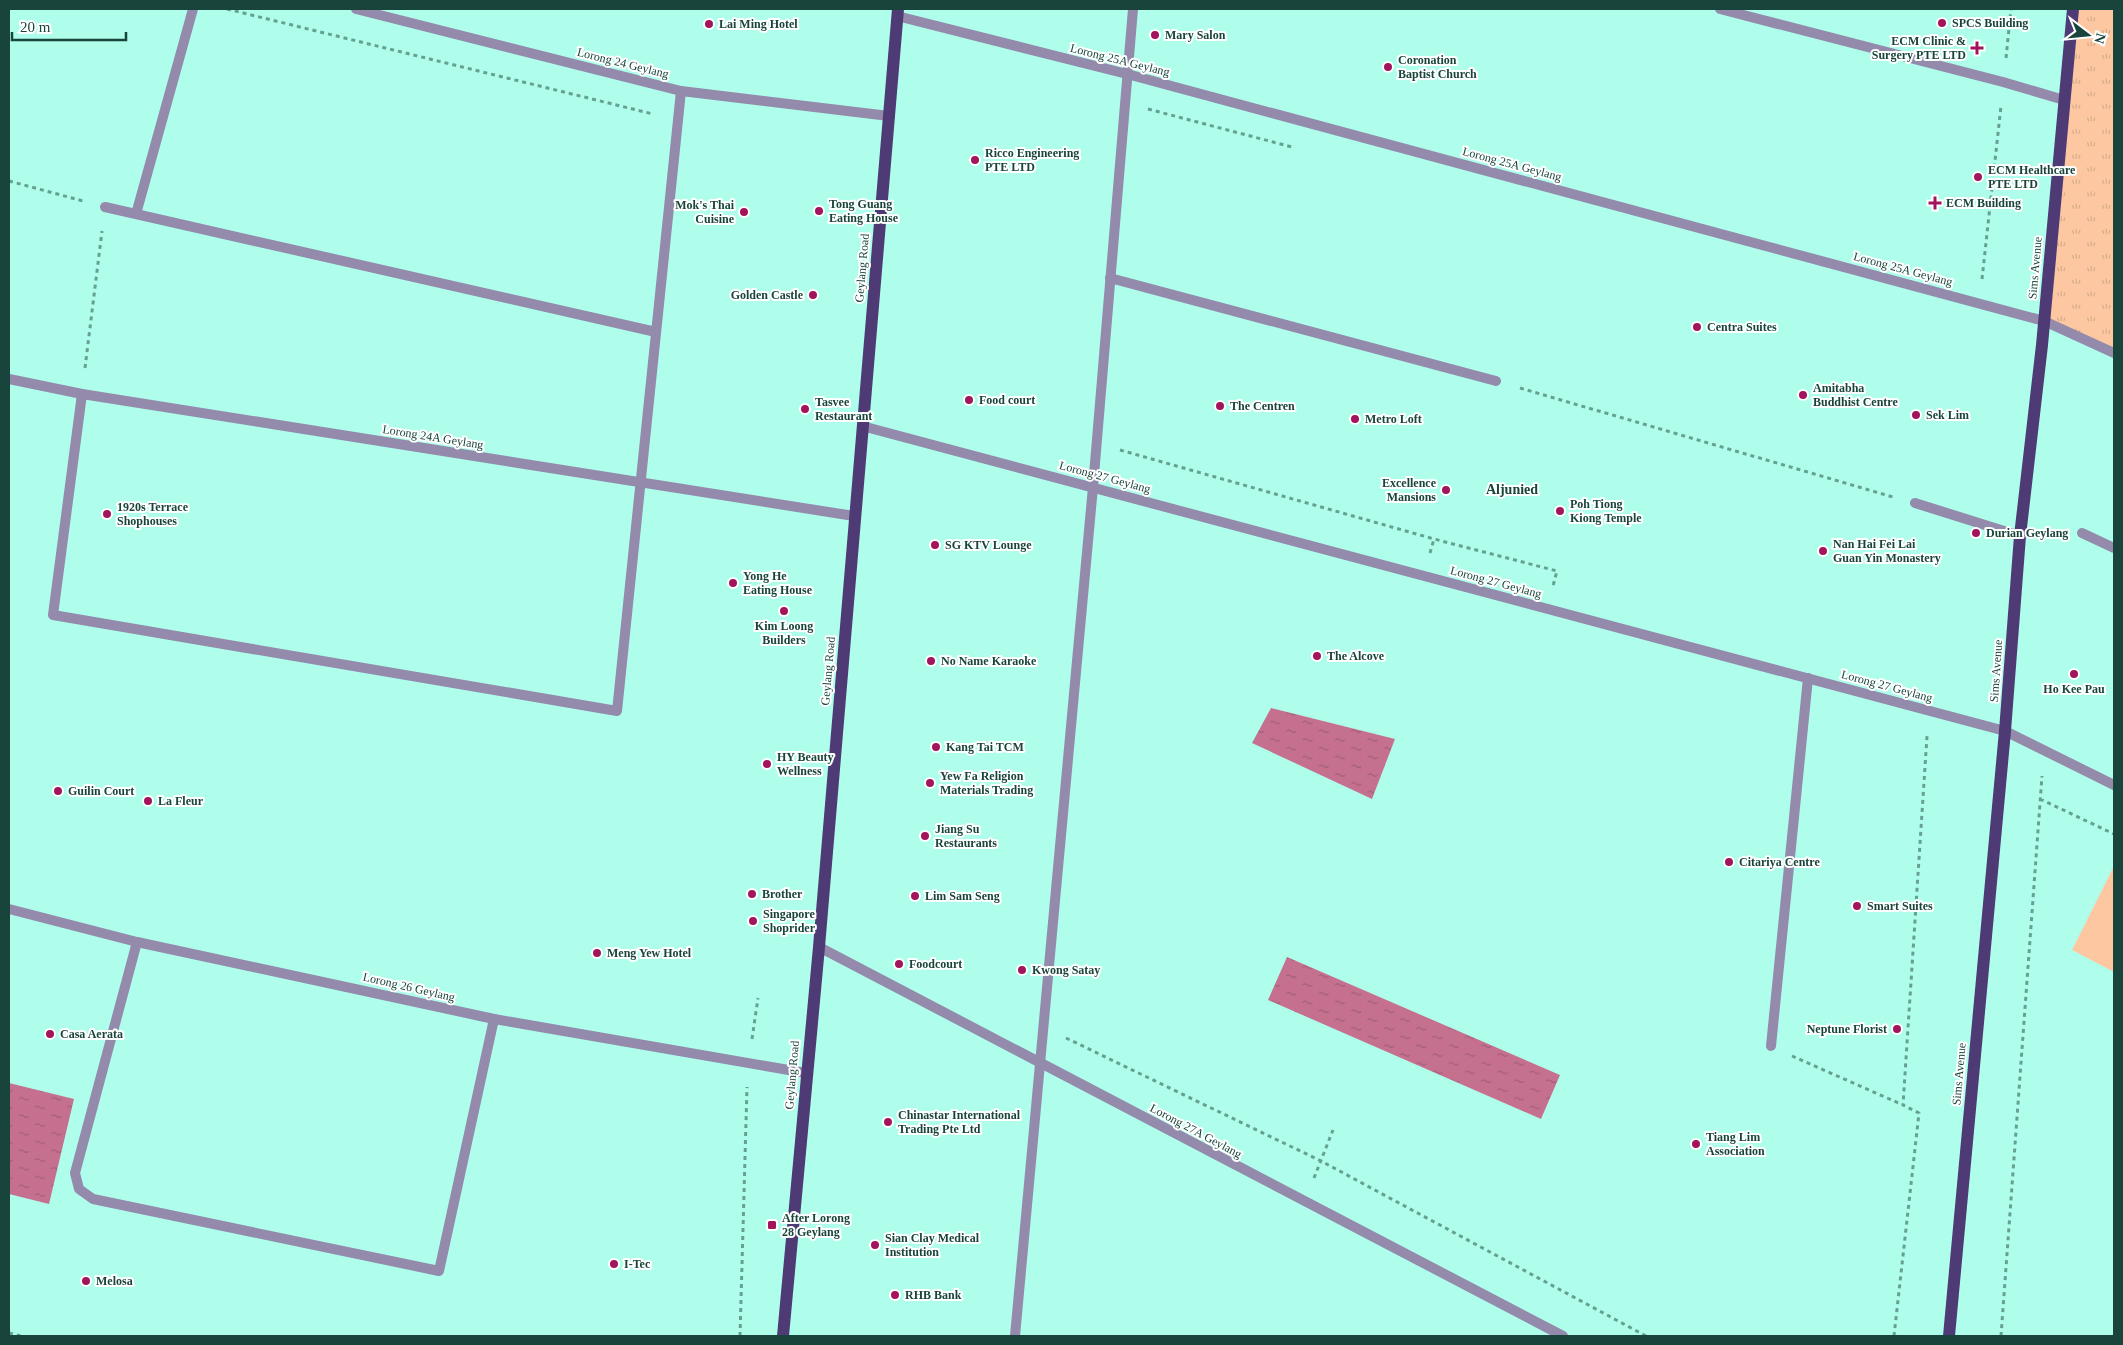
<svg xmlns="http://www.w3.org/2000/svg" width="2123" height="1345" viewBox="0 0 2123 1345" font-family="Georgia,serif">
<defs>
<pattern id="grass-tufts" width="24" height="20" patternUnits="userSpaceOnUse" patternTransform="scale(1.25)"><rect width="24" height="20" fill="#fdc8a1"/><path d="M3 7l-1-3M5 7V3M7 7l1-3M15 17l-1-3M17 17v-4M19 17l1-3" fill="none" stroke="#d8ad8c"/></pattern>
<pattern id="water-ripples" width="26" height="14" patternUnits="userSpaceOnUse" patternTransform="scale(1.25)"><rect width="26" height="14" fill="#c6708f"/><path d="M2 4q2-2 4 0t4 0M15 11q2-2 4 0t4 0" fill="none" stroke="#a05e76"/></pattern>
</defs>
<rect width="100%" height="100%" fill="#affeeb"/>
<path fill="url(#grass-tufts)" d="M2073,9h41v344l-70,-32z"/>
<path fill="#fdc8a1" d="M2114,866v106l-42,-22z"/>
<path fill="url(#water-ripples)" d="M1271,708l124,31 -23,60 -120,-56z
M1287,957l273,118 -19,44 -273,-119z
M9,1083l65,16 -25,105 -40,-10z"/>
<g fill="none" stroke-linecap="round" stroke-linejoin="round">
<path stroke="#64a193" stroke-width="3" stroke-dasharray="4 4" stroke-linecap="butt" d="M227,9l426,105
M2006,58l5,-49
M1148,109l144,38
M9,181l74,20
M1982,279l19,-173
M85,368l17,-137
M1520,388l373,109
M1120,450l314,89 123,32 -4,15
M1430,553l4,-14
M2040,799l74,35
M1066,1038l255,123 325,175
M752,1039l6,-41
M1792,1056l111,49
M1314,1178l19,-48
M9,1333l12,3
M740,1336l7,-249
M1894,1336l25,-223 -16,-8 24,-369
M2001,1336l41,-560"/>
<path stroke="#938aac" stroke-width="10" d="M1720,9l283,73 61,18
M105,207l551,125
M136,214l57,-205
M1110,278l386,103
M82,394l-29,221 564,96 64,-620
M1915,503l105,33
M2082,533l32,15
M137,942l-62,231 4,16 14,10 346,72 55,-252
M1771,1046l37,-368"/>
<path stroke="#938aac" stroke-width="10" d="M356,9l325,82 208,25
M897,16l230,58 917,247 70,32
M9,379l73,15 772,122
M862,426l1143,305 109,54
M9,909l128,33 357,77 312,54
M819,947l744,389
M1015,1336l78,-849 40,-478"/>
<path stroke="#4e3a75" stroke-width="12" d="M783,1336l36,-389 79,-938
M1949,1336l56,-605 15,-195 22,-191 31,-336"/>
</g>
<g fill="#a2145b" stroke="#fff" stroke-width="2">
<circle cx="1942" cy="23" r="5"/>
<circle cx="709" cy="24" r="5"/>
<circle cx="1155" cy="35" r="5"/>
<path d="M1974.5 40.5h5v5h5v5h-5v5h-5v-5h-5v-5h5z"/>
<circle cx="1388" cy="67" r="5"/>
<circle cx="975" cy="160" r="5"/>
<circle cx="1978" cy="177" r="5"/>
<path d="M1932.5 195.5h5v5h5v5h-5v5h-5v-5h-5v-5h5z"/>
<circle cx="819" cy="211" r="5"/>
<circle cx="744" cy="212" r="5"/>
<circle cx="813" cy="295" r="5"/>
<circle cx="1697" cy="327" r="5"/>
<circle cx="1803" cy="395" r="5"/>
<circle cx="969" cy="400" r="5"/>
<circle cx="1220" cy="406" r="5"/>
<circle cx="805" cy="409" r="5"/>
<circle cx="1916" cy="415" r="5"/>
<circle cx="1355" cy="419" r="5"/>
<circle cx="1446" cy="490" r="5"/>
<circle cx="1560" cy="511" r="5"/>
<circle cx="107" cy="514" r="5"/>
<circle cx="1976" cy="533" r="5"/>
<circle cx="935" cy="545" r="5"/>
<circle cx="1823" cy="551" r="5"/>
<circle cx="733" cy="583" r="5"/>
<circle cx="784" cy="611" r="5"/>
<circle cx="1317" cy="656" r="5"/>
<circle cx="931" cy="661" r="5"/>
<circle cx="2074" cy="674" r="5"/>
<circle cx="936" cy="747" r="5"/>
<circle cx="767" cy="764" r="5"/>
<circle cx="930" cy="783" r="5"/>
<circle cx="58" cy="791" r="5"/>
<circle cx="148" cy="801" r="5"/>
<circle cx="925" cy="836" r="5"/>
<circle cx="1729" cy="862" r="5"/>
<circle cx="752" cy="894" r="5"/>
<circle cx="915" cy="896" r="5"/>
<circle cx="1857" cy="906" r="5"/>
<circle cx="753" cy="921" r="5"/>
<circle cx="597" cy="953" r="5"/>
<circle cx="899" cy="964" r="5"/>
<circle cx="1022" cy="970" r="5"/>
<circle cx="1897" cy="1029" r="5"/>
<circle cx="50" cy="1034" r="5"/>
<circle cx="888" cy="1122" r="5"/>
<circle cx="1696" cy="1144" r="5"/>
<rect x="767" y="1220" width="10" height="10" rx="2.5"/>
<circle cx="875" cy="1245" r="5"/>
<circle cx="614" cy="1264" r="5"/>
<circle cx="86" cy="1281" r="5"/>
<circle cx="895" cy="1295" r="5"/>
</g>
<g text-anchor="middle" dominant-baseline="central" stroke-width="4" stroke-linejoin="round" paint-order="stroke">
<g font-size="12" font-weight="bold" fill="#18443b" stroke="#fff" text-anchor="start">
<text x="1952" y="23">SPCS Building</text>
<text x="719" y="24">Lai Ming Hotel</text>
<text x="1165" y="35">Mary Salon</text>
<text x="1966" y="41" text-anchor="end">ECM Clinic &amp;<tspan x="1966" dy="14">Surgery PTE LTD</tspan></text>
<text x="1398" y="60">Coronation<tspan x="1398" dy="14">Baptist Church</tspan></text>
<text x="985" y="153">Ricco Engineering<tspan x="985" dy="14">PTE LTD</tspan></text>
<text x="1988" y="170">ECM Healthcare<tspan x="1988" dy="14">PTE LTD</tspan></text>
<text x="1946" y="203">ECM Building</text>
<text x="829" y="204">Tong Guang<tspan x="829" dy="14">Eating House</tspan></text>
<text x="734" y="205" text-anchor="end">Mok's Thai<tspan x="734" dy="14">Cuisine</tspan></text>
<text x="803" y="295" text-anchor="end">Golden Castle</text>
<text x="1707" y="327">Centra Suites</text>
<text x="1813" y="388">Amitabha<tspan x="1813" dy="14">Buddhist Centre</tspan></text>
<text x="979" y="400">Food court</text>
<text x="815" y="402">Tasvee<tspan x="815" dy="14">Restaurant</tspan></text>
<text x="1230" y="406">The Centren</text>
<text x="1926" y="415">Sek Lim</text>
<text x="1365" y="419">Metro Loft</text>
<text x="1436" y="483" text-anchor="end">Excellence<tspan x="1436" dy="14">Mansions</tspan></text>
<text x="1570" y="504">Poh Tiong<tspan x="1570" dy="14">Kiong Temple</tspan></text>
<text x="117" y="507">1920s Terrace<tspan x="117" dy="14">Shophouses</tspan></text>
<text x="1986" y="533">Durian Geylang</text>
<text x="1833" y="544">Nan Hai Fei Lai<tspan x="1833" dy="14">Guan Yin Monastery</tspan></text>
<text x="945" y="545">SG KTV Lounge</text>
<text x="743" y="576">Yong He<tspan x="743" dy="14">Eating House</tspan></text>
<text x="784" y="626" text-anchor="middle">Kim Loong<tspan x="784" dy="14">Builders</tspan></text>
<text x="1327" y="656">The Alcove</text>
<text x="941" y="661">No Name Karaoke</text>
<text x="2074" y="689" text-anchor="middle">Ho Kee Pau</text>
<text x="946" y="747">Kang Tai TCM</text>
<text x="777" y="757">HY Beauty<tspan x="777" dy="14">Wellness</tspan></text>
<text x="940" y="776">Yew Fa Religion<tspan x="940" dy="14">Materials Trading</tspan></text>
<text x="68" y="791">Guilin Court</text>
<text x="158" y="801">La Fleur</text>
<text x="935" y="829">Jiang Su<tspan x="935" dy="14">Restaurants</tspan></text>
<text x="1739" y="862">Citariya Centre</text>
<text x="762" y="894">Brother</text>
<text x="925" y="896">Lim Sam Seng</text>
<text x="1867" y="906">Smart Suites</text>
<text x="763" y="914">Singapore<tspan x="763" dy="14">Shoprider</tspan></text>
<text x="607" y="953">Meng Yew Hotel</text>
<text x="909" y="964">Foodcourt</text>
<text x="1032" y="970">Kwong Satay</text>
<text x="1887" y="1029" text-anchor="end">Neptune Florist</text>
<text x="60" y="1034">Casa Aerata</text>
<text x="898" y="1115">Chinastar International<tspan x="898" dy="14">Trading Pte Ltd</tspan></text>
<text x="1706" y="1137">Tiang Lim<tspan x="1706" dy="14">Association</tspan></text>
<text x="782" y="1218">After Lorong<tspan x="782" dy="14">28 Geylang</tspan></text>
<text x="885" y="1238">Sian Clay Medical<tspan x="885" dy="14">Institution</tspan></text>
<text x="624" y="1264">I-Tec</text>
<text x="96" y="1281">Melosa</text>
<text x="905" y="1295">RHB Bank</text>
</g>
<g font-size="12" fill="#18443b" stroke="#fff">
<text transform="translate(1120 60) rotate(14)">Lorong 25A Geylang</text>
<text transform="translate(623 63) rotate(14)">Lorong 24 Geylang</text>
<text transform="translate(1512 164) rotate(15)">Lorong 25A Geylang</text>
<text transform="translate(862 268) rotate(-85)">Geylang Road</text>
<text transform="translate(2035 268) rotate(-85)">Sims Avenue</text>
<text transform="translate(1903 269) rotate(15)">Lorong 25A Geylang</text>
<text transform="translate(433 437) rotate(9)">Lorong 24A Geylang</text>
<text transform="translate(1105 477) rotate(15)">Lorong 27 Geylang</text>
<text transform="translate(1496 582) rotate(15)">Lorong 27 Geylang</text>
<text transform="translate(828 671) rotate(-85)">Geylang Road</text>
<text transform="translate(1996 671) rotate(-86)">Sims Avenue</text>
<text transform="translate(1887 686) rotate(15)">Lorong 27 Geylang</text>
<text transform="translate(409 987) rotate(13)">Lorong 26 Geylang</text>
<text transform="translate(1959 1074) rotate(-85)">Sims Avenue</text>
<text transform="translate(792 1075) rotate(-85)">Geylang Road</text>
<text transform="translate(1196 1131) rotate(28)">Lorong 27A Geylang</text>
</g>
<g font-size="14" font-weight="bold" fill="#18443b" stroke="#fff">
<text x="1512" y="489">Aljunied</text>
</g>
</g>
<rect width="2123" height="1345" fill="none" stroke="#18443b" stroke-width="20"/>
<g transform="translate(2088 35) rotate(106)" stroke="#ffffff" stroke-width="4" paint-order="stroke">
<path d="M0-4L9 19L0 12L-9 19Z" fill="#18443b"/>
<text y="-8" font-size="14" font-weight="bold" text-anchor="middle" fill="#18443b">N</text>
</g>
<path d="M12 32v8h114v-8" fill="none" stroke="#18443b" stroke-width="2.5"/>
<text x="20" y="32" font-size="15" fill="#18443b" stroke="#ffffff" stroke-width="4" paint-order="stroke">20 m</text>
</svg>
